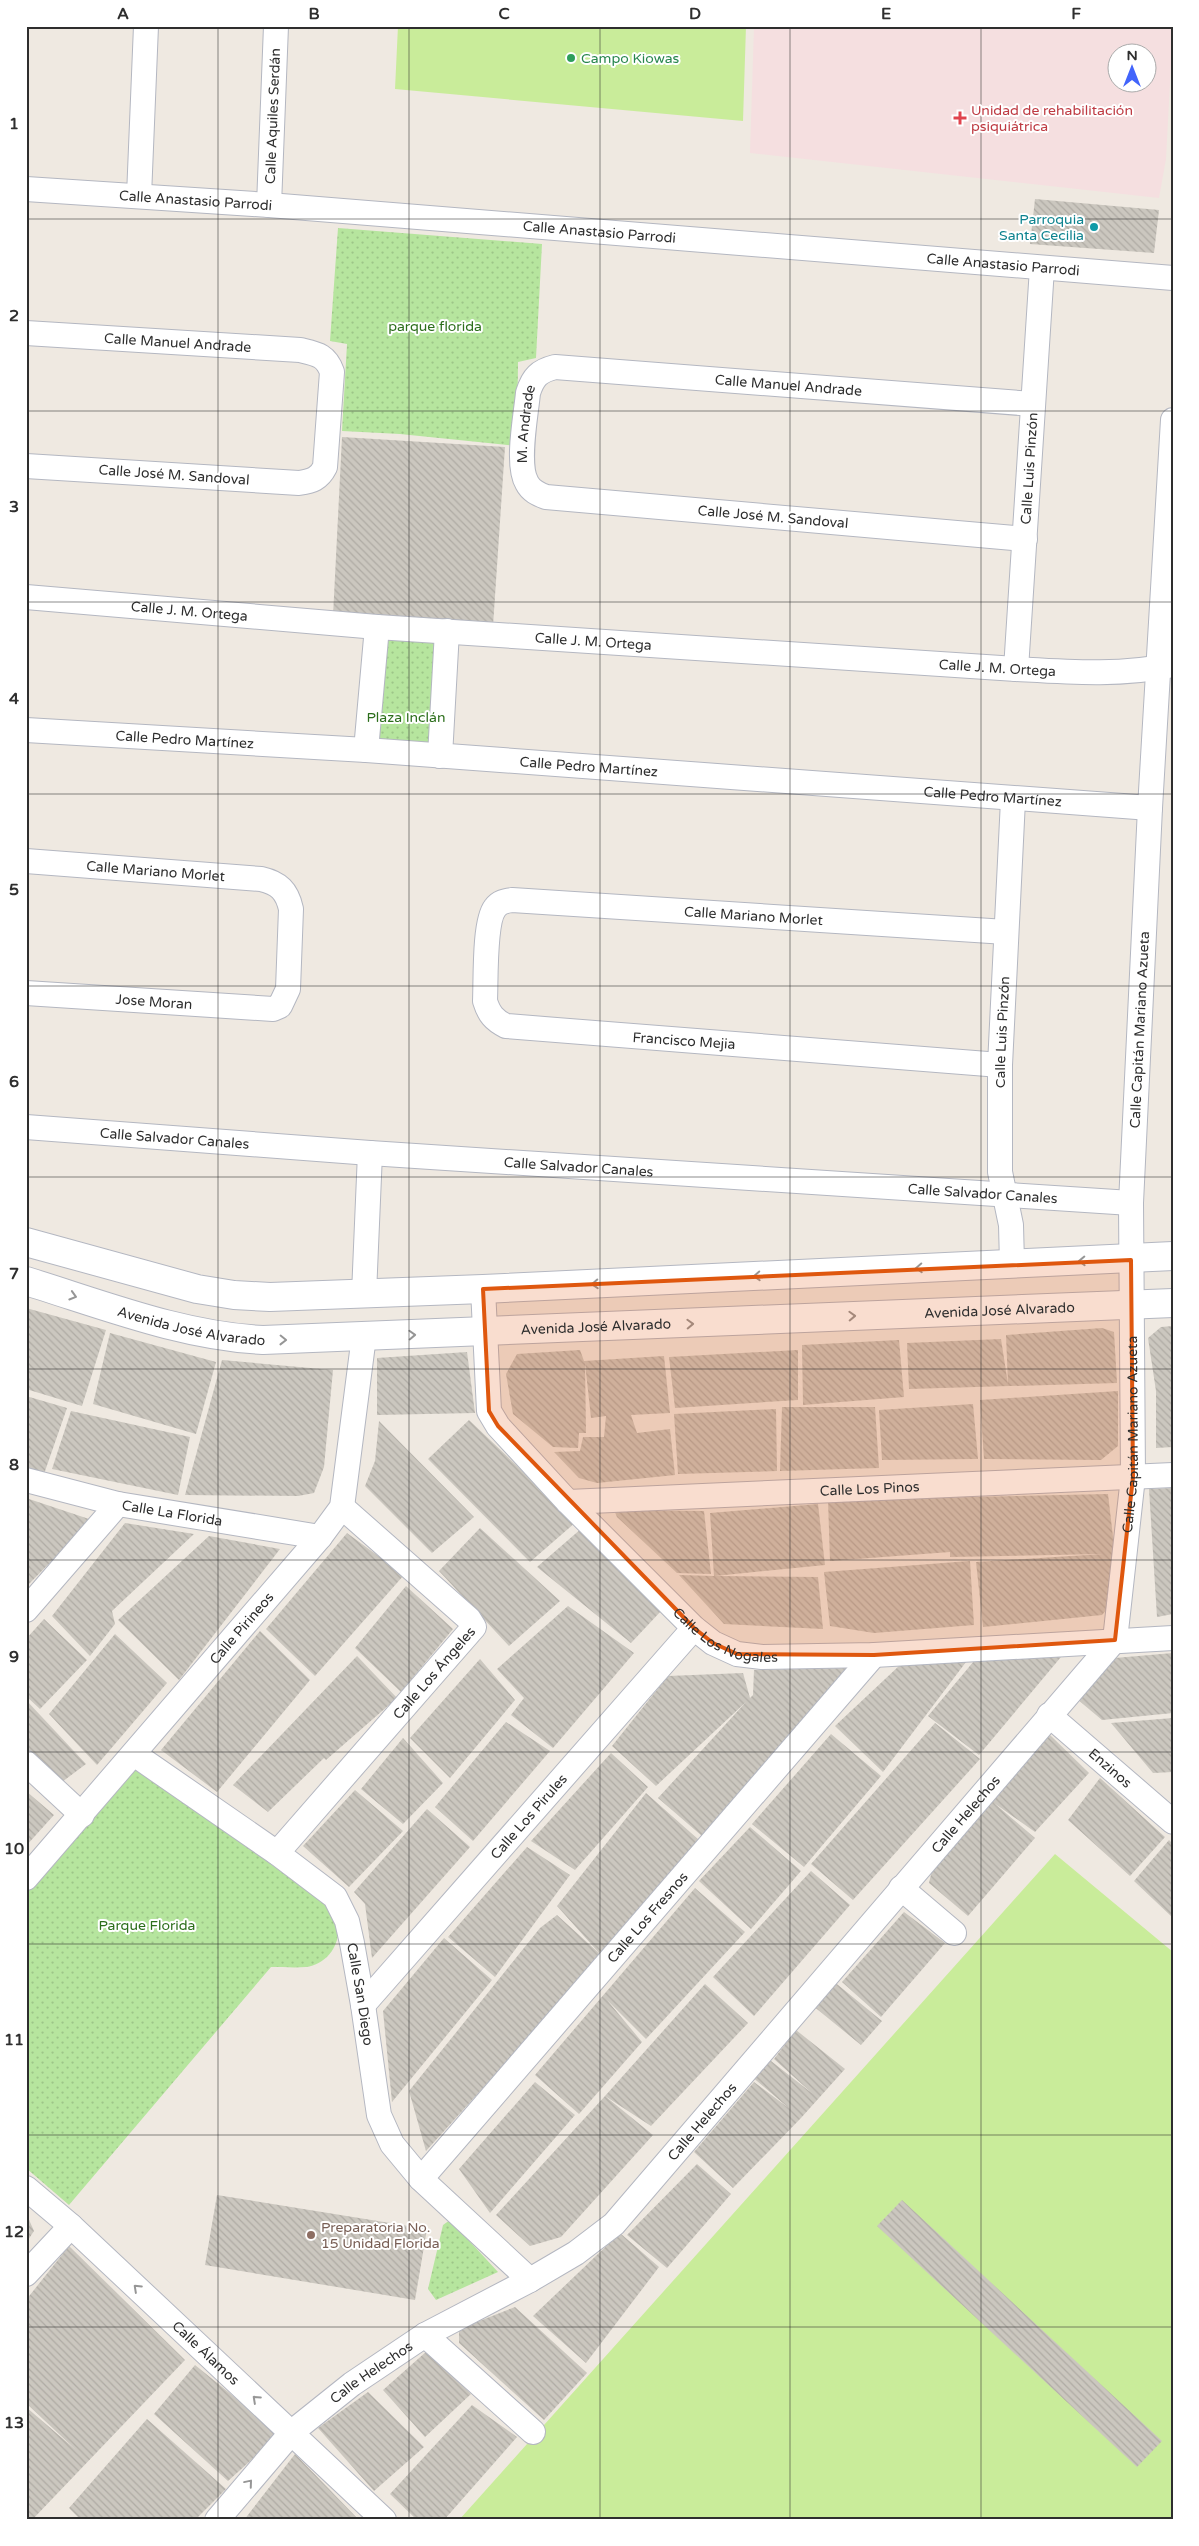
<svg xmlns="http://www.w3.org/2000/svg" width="1199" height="2546" viewBox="0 0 1199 2546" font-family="'Varela Round',sans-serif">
<defs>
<pattern id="park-dots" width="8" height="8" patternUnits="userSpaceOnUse" patternTransform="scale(1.25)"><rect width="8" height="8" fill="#b6e59e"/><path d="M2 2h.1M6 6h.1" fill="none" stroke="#9dc588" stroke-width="1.8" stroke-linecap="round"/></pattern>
<pattern id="building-back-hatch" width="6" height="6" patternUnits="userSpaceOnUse" patternTransform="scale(1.25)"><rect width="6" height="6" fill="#cbc7bf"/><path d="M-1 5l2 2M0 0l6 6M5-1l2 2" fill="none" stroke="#afaba4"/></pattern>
</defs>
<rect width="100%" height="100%" fill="#efe9e1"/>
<path fill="#f5dfe0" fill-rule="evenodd" d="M754,26h419l-7,133 -7,39 -409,-45zM1116,52h30v30h-30z"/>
<path fill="url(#park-dots)" d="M338,228l204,16 -6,114 -18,4 -1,84 -117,-12 -58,-3 5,-87 -17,-3z
M377,627l70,4 -7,125 -74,-6z
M129,1770l14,1 180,131c3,3 8,7 11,12 12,22 -3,50 -28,53 -11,1 -24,0 -35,0l-202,238 -43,-37v-288z
M450,2220l48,52 -62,28 -8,-11 15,-64z"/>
<path fill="#c9ec9a" d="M398,26h348l-3,95 -348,-32z
M1055,1854l118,98v568h-714z"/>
<path fill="url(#building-back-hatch)" d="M1035,199l124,11 -5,43 -124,-9z
M342,437l163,10 -12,179 -160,-10z
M26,1308l80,22 -24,76 -56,-17z
M1173,1326v121l-17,1v-57l-8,-53 13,-11z
M1102,1328l12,4 3,51 -208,6 -2,-46 94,-4 7,45 -2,-49z
M110,1333l106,29 -20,72 -103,-30z
M899,1340l5,57 -101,8 -1,-60z
M580,1350l4,11 80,-5 6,57 -39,2 6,18 33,-4 5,46 -78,8 -18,-5 -25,-26 26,-1 3,-14h21l2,-21 -15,2 -6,-55 1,70h-7l-1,15 -25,-1 -40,-33 -7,-40 11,-20z
M798,1350v50l-123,8 -6,-51z
M467,1352l8,61 -98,2v-57z
M222,1360l111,10 -9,97 -10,26 -16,3 -113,-1z
M1118,1391v55l-17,14 -117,-1 -4,-59z
M26,1396l41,12 -23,66 -18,-6z
M973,1404l5,55 -96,1 -3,-50z
M782,1407h93l4,61 -99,3z
M776,1409l1,62 -99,3 -4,-60z
M71,1411l119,26 -12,58 -126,-26z
M469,1420l107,102 -46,40 -102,-103z
M379,1421l95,96 -42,36 -67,-67 10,-25z
M1173,1488v126l-16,3 -8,-128z
M1108,1494l7,60v46l-13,15 -119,12 -7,-65 127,-8 -153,3v-5l-120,9 -2,-61z
M26,1498l66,22 -66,67z
M818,1504l7,61 -110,11 103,1 5,52 -99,-5 -45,-49 35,1 -4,-63z
M614,1510l90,1 7,63 -34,-1 -60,-56z
M125,1523l69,11 -82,77 3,13 -25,32 -38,-40z
M480,1528l80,73 -51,45 -70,-75z
M582,1528l80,82 -31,33 -94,-76z
M347,1533l57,42 -89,101 -49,-47z
M209,1536l71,13 -101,131 -61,-60z
M970,1561l4,64 -100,8 -44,-7 -6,-54z
M406,1586l47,43 -52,63 -46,-44z
M568,1606l66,47 -81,95 -42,-33 13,-17 -27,-29z
M44,1619l43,41 -47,49 -14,-13v-57z
M260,1631l50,49 -93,112 -56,-42z
M115,1634l52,49 -70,82 -48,-51z
M1173,1653v60l-71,7 -25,-21 38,-41z
M357,1656l40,42 -71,62 -2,-2 -56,54 -35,-27z
M1061,1657l-82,98 -51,-39 46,-55z
M480,1659l35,41 -65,78 -40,-40z
M966,1662l-83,110 -48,-46 65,-61z
M850,1668l-148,168 -44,-38 88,-96 -90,84 -44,-40 56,-70 75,-3 7,25 3,-3 1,-25z
M26,1700l60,64 -28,21 -32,-30z
M1173,1718v54l-20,1 -42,-50z
M506,1722l44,29 -77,90 -38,-34z
M935,1723l45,36 -127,141 -42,-36z
M831,1734l50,42 -77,91 -52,-43z
M1050,1735l39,38 -54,59 -41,-29 41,35 -67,78 -39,-33 4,-17z
M403,1738l40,45 -40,41 -42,-35z
M611,1753l37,34 -73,83 -44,-29z
M1100,1778l65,59 -35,39 -62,-56z
M355,1790l48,41 -54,56 -46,-41z
M26,1791l28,24 -28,31z
M646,1793l53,47 -97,116 -176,195 -17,-60 131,-163 17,-13 43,39 -43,-48z
M427,1809l43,38 -98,111 -7,-54 -11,-12z
M750,1827l51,44 -50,58 -52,-48z
M1169,1840l4,4v74l-39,-37z
M527,1847l43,28 -75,102 -47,-40z
M811,1871l39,34 -96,111 -41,-39z
M695,1888l50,44 -99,107 -39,-39 35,42 -63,72 -44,-39z
M904,1912l41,31 -64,74 -39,-35z
M444,1938l48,42 -100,122 -9,-91z
M832,1980l50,41 -21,24 -49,-40z
M705,1984l43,39 -97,103 -46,-30z
M796,2030l49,39 -44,49 -68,70 -39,-36 60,-70 36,27 -40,-34 16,-18 47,37 -39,-35z
M535,2082l40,33 -85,98 -31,-44z
M605,2096l48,39 -92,102 -31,9 -34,-31z
M697,2164l34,30 -64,74 -40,-33z
M217,2195l210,34 -12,71 -210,-35z
M902,2200l260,241 -25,26 -260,-241z
M26,2213l8,18 -8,12z
M620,2233l39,34 -73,96 -53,-47z
M69,2246l116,114 -153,160h-6v-113l50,43 -50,-47v-103z
M515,2307l72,66 -43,47 -85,-77v-14z
M427,2351l44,43 -46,43 -42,-47z
M195,2365l85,69 -52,47 -74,-67z
M368,2392l56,55 -50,44 -56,-63z
M472,2405l45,32 -73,83h-27l-27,-26z
M147,2419l79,70 -31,31h-114l-12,-12z
M295,2454l64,66h-115z"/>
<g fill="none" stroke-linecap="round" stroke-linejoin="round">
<g stroke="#b4b7c1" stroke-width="26">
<g id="street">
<path id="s1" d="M26,189l243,16 904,73"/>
<path d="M139,196l7,-170"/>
<path id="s2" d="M269,205l7,-179"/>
<path id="s3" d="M26,333l274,17c17,4 26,5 32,22l-7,95c-6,12 -13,14 -26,16l-273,-17"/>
<path id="s4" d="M1025,539l-479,-42c-8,-3 -15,-6 -19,-14 -11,-18 -1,-68 1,-90 5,-16 11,-22 27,-26l478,37"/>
<path id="s5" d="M26,597l351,30 639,42c53,3 104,7 157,-4"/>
<path id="s6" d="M1016,669l26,-401"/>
<path id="s7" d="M26,730l340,20 784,58"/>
<path d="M366,750l11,-123"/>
<path d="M440,756l7,-125"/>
<path id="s8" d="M26,861l235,18c18,4 26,12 30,30l-3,80 -8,17 -7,3 -247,-16"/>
<path id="s9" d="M1000,1065l-494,-39c-12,-6 -17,-12 -21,-25 1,-20 -1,-79 10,-93 4,-6 10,-7 17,-8l494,32"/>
<path id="s10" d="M26,1127l344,26 761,50"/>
<path id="s11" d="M1012,1263l-1,-38 -11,-53v-107l13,-265"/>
<path id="s12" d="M483,1289l6,122 9,15 70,76 126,126 19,15 24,11 25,3 112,-2 299,-17"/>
<path d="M364,1294l6,-141"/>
<path id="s13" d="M26,1480l92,24 202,33"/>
<path id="s14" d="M568,1502l605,-27"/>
<path d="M26,1610l92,-106"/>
<path id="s15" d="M1049,1715l124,107"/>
<path id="s16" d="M134,1754l143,99 58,44 12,24 5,22 11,62 16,110 13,29 29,35 109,101"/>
<path d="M26,1763l56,52"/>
<path id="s17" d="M277,1853l197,-226 -5,-8 -127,-112"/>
<path id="s18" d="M26,1878l294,-341 22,-30 22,-171"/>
<path d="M901,1888l53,45"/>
<path id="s19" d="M363,2005l331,-377"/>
<path id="s20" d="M421,2179l453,-524"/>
<path id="s21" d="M26,2188l45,38 313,294"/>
<path d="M26,2274l45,-48"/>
<path d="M425,2335l108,97"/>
<path id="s22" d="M217,2520l75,-88 60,-48 73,-49 105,-55 46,-27 38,-29 501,-584 18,-163 -2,-274 19,-395 23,-388"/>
</g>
</g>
<g stroke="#b4b7c1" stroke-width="30">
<g id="secondary">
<path d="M26,1242l171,47 37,6 36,2 213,-8 690,-33"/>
<path id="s23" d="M26,1281c78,24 156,55 237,59l910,-37"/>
</g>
</g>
<use href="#street" stroke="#fff" stroke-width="24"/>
<use href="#secondary" stroke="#fff" stroke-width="28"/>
</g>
<defs><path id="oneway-chevron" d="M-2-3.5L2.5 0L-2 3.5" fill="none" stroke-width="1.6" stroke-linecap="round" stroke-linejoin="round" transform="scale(1.25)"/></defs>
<g stroke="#969696">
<use href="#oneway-chevron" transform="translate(1082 1261) rotate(178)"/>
<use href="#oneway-chevron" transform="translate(919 1268) rotate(177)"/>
<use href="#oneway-chevron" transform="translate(757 1276) rotate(177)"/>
<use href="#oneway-chevron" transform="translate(595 1284) rotate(177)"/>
<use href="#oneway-chevron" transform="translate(73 1296) rotate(17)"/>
<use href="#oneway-chevron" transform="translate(852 1316) rotate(-2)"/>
<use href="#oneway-chevron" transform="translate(690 1324) rotate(-2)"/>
<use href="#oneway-chevron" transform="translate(412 1335) rotate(-2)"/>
<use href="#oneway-chevron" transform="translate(283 1340) rotate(1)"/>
<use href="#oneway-chevron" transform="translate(137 2288) rotate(-137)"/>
<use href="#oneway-chevron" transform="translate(256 2399) rotate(-137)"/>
<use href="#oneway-chevron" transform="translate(249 2483) rotate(-50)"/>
</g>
<path fill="#df570e" fill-opacity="0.2" stroke="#df570e" stroke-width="4" stroke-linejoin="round" d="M1131,1260l2,217 -18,163 -241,15 -137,-1 -24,-11 -19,-15 -196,-202 -9,-15 -6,-122z"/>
<path fill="none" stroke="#2e2e2e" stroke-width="1" stroke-opacity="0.55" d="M218,26v2494M409,26v2494M600,26v2494M790,26v2494M981,26v2494M26,219h1147M26,411h1147M26,602h1147M26,794h1147M26,986h1147M26,1177h1147M26,1369h1147M26,1560h1147M26,1752h1147M26,1944h1147M26,2135h1147M26,2327h1147"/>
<circle fill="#2e9e5b" stroke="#fff" stroke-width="2" cx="571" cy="58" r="5"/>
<path fill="#e0444e" stroke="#fff" stroke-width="2" d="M957.5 110.5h5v5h5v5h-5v5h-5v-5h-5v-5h5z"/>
<circle fill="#0f9aa8" stroke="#fff" stroke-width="2" cx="1094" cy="227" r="5"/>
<circle fill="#8d6e63" stroke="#fff" stroke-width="2" cx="311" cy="2235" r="5"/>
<g text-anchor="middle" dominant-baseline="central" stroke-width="4" stroke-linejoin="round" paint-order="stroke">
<g font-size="14" fill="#27864d" stroke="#fff" text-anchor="start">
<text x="581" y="58">Campo Kiowas</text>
</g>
<g font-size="14" fill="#be3a42" stroke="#fff" text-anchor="start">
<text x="971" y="110">Unidad de rehabilitación<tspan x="971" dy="16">psiquiátrica</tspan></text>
</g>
<g font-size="14" fill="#2e2e2e" stroke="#fff">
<text stroke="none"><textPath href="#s2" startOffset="89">Calle Aquiles Serdán</textPath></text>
<text stroke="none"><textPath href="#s1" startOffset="170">Calle Anastasio Parrodi</textPath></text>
<text stroke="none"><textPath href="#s1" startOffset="575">Calle Anastasio Parrodi</textPath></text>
<text stroke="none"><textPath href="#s1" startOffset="980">Calle Anastasio Parrodi</textPath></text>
<text stroke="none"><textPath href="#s3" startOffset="152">Calle Manuel Andrade</textPath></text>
<text stroke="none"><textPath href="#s4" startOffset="870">Calle Manuel Andrade</textPath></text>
<text stroke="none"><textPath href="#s4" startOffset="565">M. Andrade</textPath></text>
<text stroke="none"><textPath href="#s6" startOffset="201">Calle Luis Pinzón</textPath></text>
<text transform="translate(174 475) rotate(4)">Calle José M. Sandoval</text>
<text transform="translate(773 517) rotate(5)">Calle José M. Sandoval</text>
<text stroke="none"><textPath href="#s5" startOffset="164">Calle J. M. Ortega</textPath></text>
<text stroke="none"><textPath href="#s5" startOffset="569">Calle J. M. Ortega</textPath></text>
<text stroke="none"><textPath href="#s5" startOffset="974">Calle J. M. Ortega</textPath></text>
<text stroke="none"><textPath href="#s7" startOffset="159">Calle Pedro Martínez</textPath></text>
<text stroke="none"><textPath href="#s7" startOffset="564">Calle Pedro Martínez</textPath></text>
<text stroke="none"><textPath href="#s7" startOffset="969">Calle Pedro Martínez</textPath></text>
<text stroke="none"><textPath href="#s8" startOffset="130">Calle Mariano Morlet</textPath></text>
<text stroke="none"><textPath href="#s9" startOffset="885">Calle Mariano Morlet</textPath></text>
<text transform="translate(154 1002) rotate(4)">Jose Moran</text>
<text stroke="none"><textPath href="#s22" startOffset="1881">Calle Capitán Mariano Azueta</textPath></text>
<text stroke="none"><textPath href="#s11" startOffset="232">Calle Luis Pinzón</textPath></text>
<text transform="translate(684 1041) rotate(4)">Francisco Mejia</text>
<text stroke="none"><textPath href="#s10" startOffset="149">Calle Salvador Canales</textPath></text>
<text stroke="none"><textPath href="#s10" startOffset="554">Calle Salvador Canales</textPath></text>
<text stroke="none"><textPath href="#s10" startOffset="959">Calle Salvador Canales</textPath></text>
<text stroke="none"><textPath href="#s23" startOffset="982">Avenida José Alvarado</textPath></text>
<text stroke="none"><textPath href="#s23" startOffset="172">Avenida José Alvarado</textPath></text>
<text stroke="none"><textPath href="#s23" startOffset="578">Avenida José Alvarado</textPath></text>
<text stroke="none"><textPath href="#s22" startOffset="1476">Calle Capitán Mariano Azueta</textPath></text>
<text stroke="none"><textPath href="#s14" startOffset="302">Calle Los Pinos</textPath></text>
<text stroke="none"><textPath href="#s13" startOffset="150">Calle La Florida</textPath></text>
<text stroke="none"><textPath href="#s18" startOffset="330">Calle Pirineos</textPath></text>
<text stroke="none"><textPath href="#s12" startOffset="454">Calle Los Nogales</textPath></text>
<text stroke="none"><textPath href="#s17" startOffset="239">Calle Los Ángeles</textPath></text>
<text stroke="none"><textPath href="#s15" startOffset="81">Enzinos</textPath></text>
<text stroke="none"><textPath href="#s22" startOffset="1040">Calle Helechos</textPath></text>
<text stroke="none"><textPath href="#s19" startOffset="251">Calle Los Pirules</textPath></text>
<text stroke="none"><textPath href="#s20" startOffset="346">Calle Los Fresnos</textPath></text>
<text stroke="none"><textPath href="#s16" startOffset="348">Calle San Diego</textPath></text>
<text stroke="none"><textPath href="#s22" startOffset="635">Calle Helechos</textPath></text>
<text stroke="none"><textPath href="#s21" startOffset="244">Calle Álamos</textPath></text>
<text stroke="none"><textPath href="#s22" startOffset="215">Calle Helechos</textPath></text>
</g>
<g font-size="14" fill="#0d838f" stroke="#fff" text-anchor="end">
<text x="1084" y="219">Parroquia<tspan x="1084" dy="16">Santa Cecilia</tspan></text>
</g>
<g font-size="14" fill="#2c6e1b" stroke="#fff">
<text x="435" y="326">parque florida</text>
<text x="406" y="717">Plaza Inclán</text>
<text x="147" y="1925">Parque Florida</text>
</g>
<g font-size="14" fill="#785e54" stroke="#fff" text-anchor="start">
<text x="321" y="2227">Preparatoria No.<tspan x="321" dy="16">15 Unidad Florida</tspan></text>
</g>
</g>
<rect width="1199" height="2546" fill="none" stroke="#ffffff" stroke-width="55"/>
<g transform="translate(1132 68)"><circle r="24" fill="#ffffff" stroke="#ababab"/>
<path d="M0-4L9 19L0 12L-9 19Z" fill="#4264fb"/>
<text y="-8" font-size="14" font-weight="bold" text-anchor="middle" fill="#2e2e2e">N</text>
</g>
<rect x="28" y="28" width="1144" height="2490" fill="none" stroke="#2e2e2e" stroke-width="2"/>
<g font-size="16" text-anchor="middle" font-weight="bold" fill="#2e2e2e">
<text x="123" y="19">A</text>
<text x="314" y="19">B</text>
<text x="504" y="19">C</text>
<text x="695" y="19">D</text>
<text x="886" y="19">E</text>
<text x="1076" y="19">F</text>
<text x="14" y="129">1</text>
<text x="14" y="321">2</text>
<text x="14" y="512">3</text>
<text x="14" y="704">4</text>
<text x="14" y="895">5</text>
<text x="14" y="1087">6</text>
<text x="14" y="1279">7</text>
<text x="14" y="1470">8</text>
<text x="14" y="1662">9</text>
<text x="14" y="1854">10</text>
<text x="14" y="2045">11</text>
<text x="14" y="2237">12</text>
<text x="14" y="2428">13</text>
</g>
</svg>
